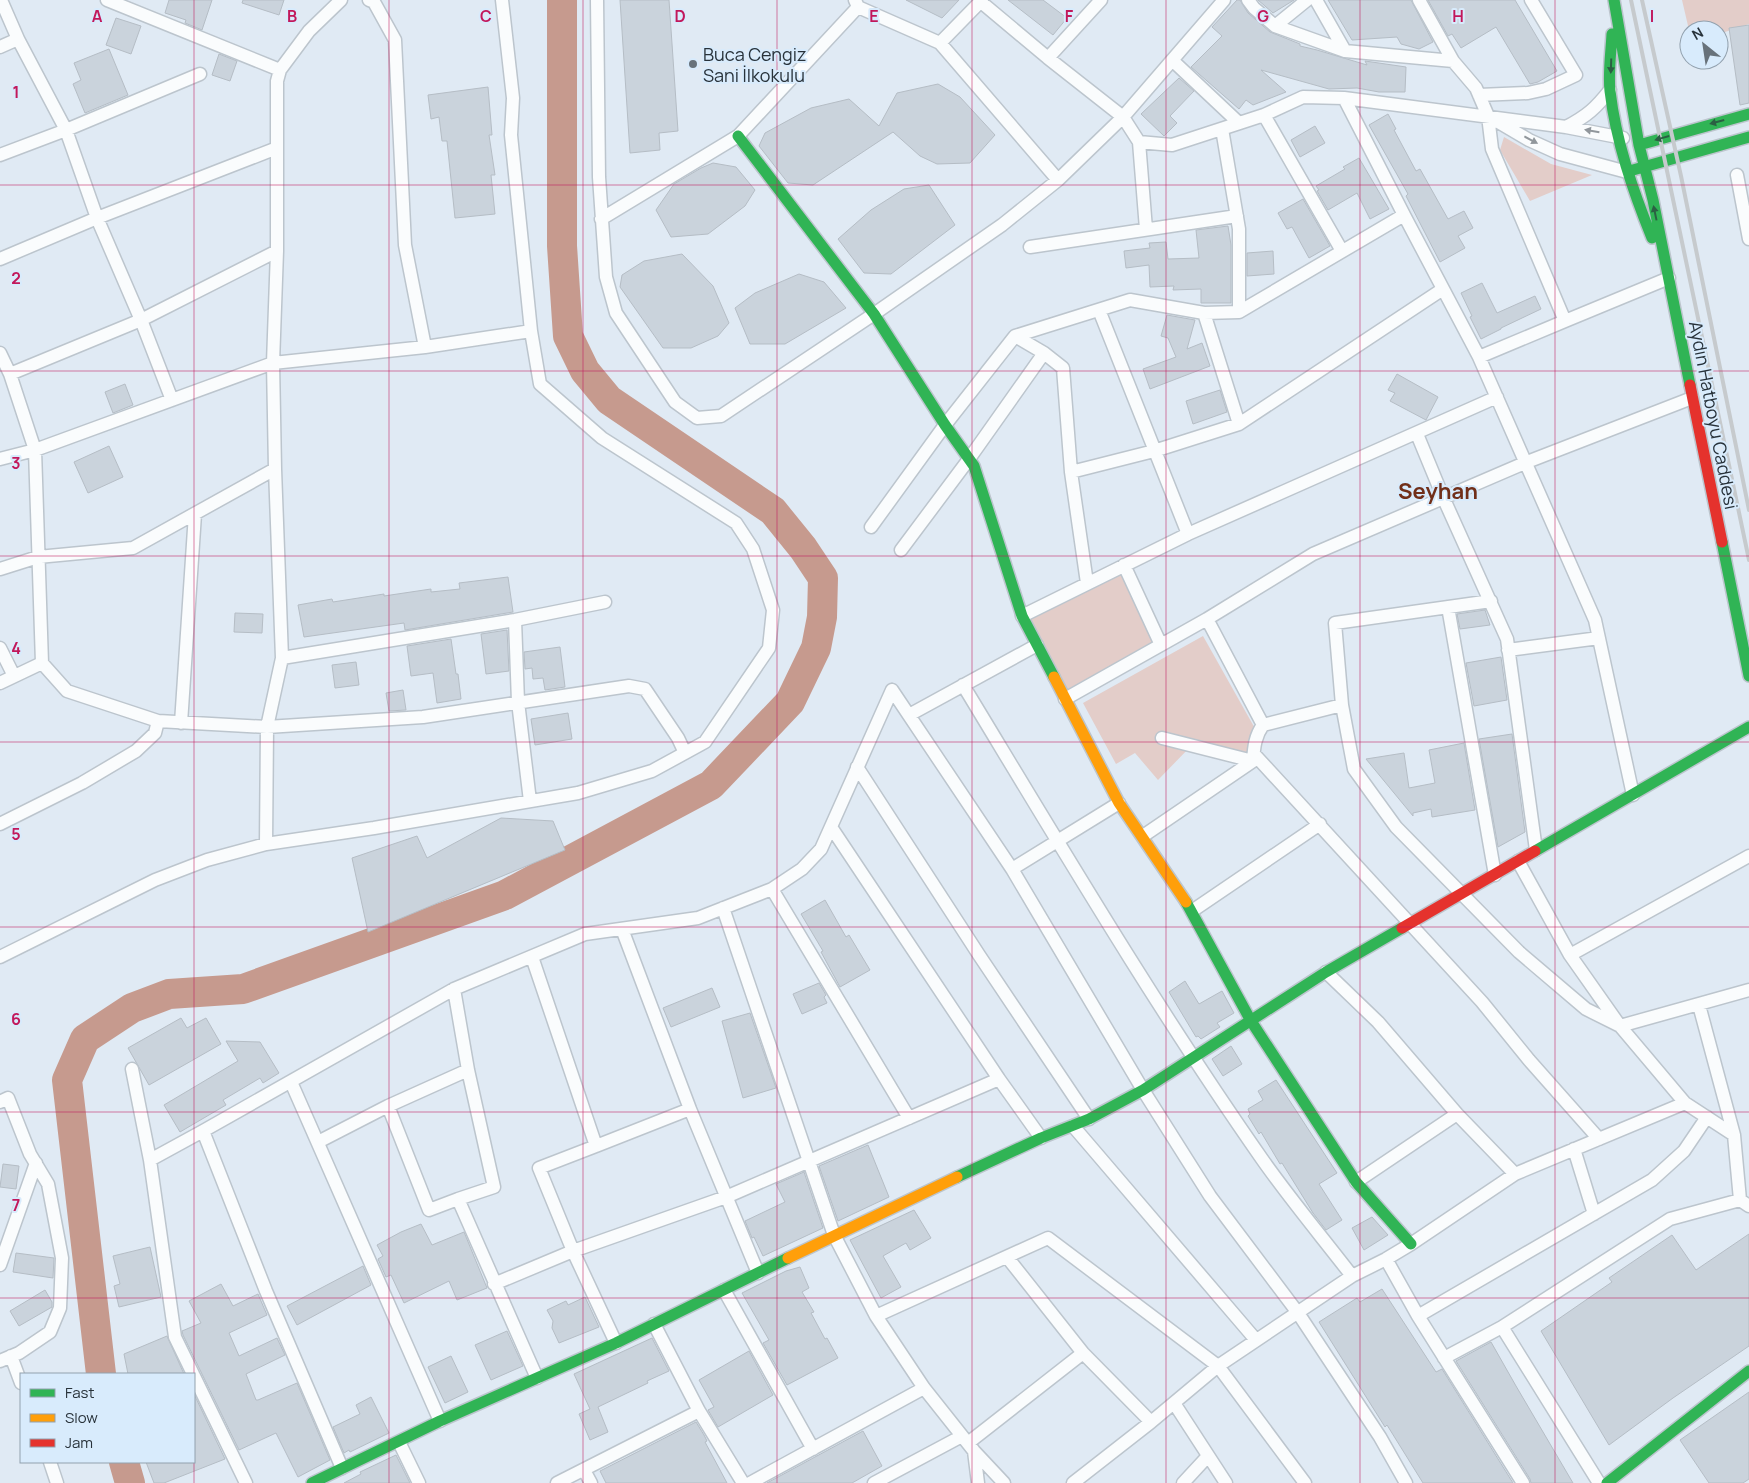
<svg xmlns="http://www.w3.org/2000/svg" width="1749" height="1483" viewBox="0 0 1749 1483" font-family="Manrope,sans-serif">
<rect width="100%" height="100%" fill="#e0eaf4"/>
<path fill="#e3cdc9" d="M1682,0h67v24l-30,10v-4h-30z
M1504,137l47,27 41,11 -62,26 -30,-51z
M1124,565l37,80 -96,54 -43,-83z
M1203,636l54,96 -4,29 -61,-16 -34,35 -23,-27 -19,11 -33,-61z"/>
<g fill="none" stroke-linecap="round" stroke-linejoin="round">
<path stroke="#c69a8e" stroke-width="30" d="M101,1374l-34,-294 18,-41 47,-31 37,-14 74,-5 262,-94 206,-110 79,-83 26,-54 6,-31 1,-39 -20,-30 -30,-37 -164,-111 -24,-29 -17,-35 -6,-90v-246
M124,1462l6,21"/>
</g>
<path fill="#cad3dc" stroke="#b5bdc5" d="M169,0h43l-10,30 -17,-7 1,-3 -21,-7z
M243,0h41l-5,15 -37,-12z
M620,0h49l9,131 -19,2 1,17 -30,3z
M906,0h53l-17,18z
M1008,0h35l24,18 -14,17z
M1237,0h3l8,13 22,19 30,12v2l17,4 50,15 -2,-4 41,6 -1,25h-26l-22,-4 -28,1 -68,-19 25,22 -33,13 -7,-5 -7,9 -48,-42 31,-31 -10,-9z
M1258,0h36l-21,13z
M1328,0h83l22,42 -14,7 -18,-5 -4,-7 -45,3z
M1428,0h87l42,71 -19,11 -8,2 -34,-57 -35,21 -9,-14 -4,2z
M116,18l25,8 -10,28 -25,-9z
M1749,25v78l-9,2 -11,-77z
M109,49l19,46 -43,18 -12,-29 8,-4 -7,-17z
M219,54l18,7 -7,20 -18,-6z
M1179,78l15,13 -24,25 7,7 -13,13 -23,-22z
M938,84l22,13 35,38 -25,28 -33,1 -17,-8 -27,-24 -80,53 -25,-2 -29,-37 6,-13 46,-25 38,-9 30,27 18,-33z
M488,87l4,48h-3l6,40h-4l4,39 -40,4 -8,-77h-5l-3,-24 -8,2 -3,-24z
M1388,114l8,15 -2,1 22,41 4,-2 28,50 16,-8 9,17 -15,8 7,12 -25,14 -34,-66 2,-2 -39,-69z
M1315,126l10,17 -25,14 -9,-17z
M1359,158l30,51 -19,10 -13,-26 -29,17 -11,-19 2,-1 -3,-4 29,-17 -2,-2z
M713,163l23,4 19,23 -10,16 -37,28 -37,3 -15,-27 18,-26 27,-16z
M929,185l26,40 -64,49 -27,-1 -26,-34 33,-29 33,-21z
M1303,199l27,47 -21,12 -17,-31 -5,2 -9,-16z
M1228,226l3,19v58h-30v-14l-28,1 1,-4 -24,1 -1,-22 -23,3 -2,-17 26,-3 -1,-5 17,-1 2,17 31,-1 -3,-28z
M1273,251l1,23 -27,2v-23z
M682,254l31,32 16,37 -11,13 -27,12h-28l-43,-61 2,-12 22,-14z
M799,274l25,8 22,26 -61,36h-35l-15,-36 20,-15z
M1482,283l15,30 38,-17 6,13 -40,19v1l-20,10 -11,-22 2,-1 -11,-23z
M1167,315l28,5 -8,29 15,-6 8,23 -60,23 -7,-20 33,-12 -8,-19 -7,-2z
M1397,374l41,23 -12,23 -36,-19 5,-8 -7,-3z
M125,384l8,21 -20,8 -8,-21z
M1220,390l7,22 -34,12 -7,-23z
M109,446l14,31 -35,16 -14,-31z
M508,577l5,35 -108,18 -1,-7 -100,14 -6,-32 34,-6 1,3 51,-8v2l47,-7v3l29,-3 -1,-6z
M1485,610l5,15 -30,4 -3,-15z
M235,613l28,1 -1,19 -28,-1z
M507,630l2,41 -23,3 -5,-40z
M451,639l5,35h2l3,25 -24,4 -4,-30 -22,3 -4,-30z
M560,647l5,40 -20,3 -2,-12 -10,1 -1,-11 -7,1 -1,-17z
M1501,657l6,43 -33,6 -8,-43z
M356,662l3,23 -24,3 -3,-23z
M403,690l3,20 -17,1 -3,-18z
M568,713l4,26 -37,6 -4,-26z
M1512,734l13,98 -27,15 -19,-108z
M1464,743l11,67 -43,7 -1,-8 -18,4v3l-47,-57 38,-6 5,35 26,-5 -6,-33z
M501,818l52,3 12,29 -197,82 -16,-74 65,-22 10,22z
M825,900l21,37 3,-2 21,35 -30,17 -19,-35 2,-1 -22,-37z
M1185,981l14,23 23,-13 12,22 -17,10 3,4 -19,12 -3,-3 -2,1 -27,-45z
M819,983l7,12 -2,2 3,6 -25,11 -9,-20z
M712,988l8,19 -49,20 -8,-19z
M750,1013l26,75 -33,10 -21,-77z
M181,1018l6,10 19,-10 15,26 -72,41 -21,-37z
M226,1041l34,1 19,31 -16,10 -3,-5 -37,22 3,5 -46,27 -16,-27 74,-44z
M1231,1046l11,18 -19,12 -11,-17z
M1276,1080l61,93 -18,11 23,36 -16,10 -13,-17 -31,-50 -2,1 -19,-32 -2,2 -11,-18 2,-2 -2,-5 15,-9 -5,-9z
M868,1145l21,52 -51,24 -19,-55z
M3,1164l16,2 -3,23 -16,-2z
M804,1172l19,56 -60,28 -9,-19 -2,1 -7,-17 40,-19 -9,-18z
M914,1210l17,28 -21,12 -4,-7 -23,13 18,31 -20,11 -31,-58z
M1372,1217l16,18 -24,15 -12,-22z
M421,1224l11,21 32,-13 23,56 -30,12 -8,-19 -45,22 -13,-28 -5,2 -8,-18 5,-3 -6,-11 24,-13z
M1749,1234v112l-76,52 -64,47 -68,-114 71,-49 -3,-4 63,-43 24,35z
M150,1247l11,50 -42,10 -5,-21 6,-2 -7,-28z
M16,1253l38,5 -1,20 -40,-6z
M363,1266l8,19 -74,40 -10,-19z
M800,1267l9,21 -7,4 12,20 -3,1 14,26 2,-1 11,20 -51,27 -24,-42 6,-3 -27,-47 44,-22z
M221,1284l12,22 25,-12 9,21 -38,18 10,23 38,-18 8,17 -39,19 10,26h2l39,-17 33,77 -32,17 -22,-44 -37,17 -56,-115 -1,-4 19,-8 -12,-22z
M1382,1289l54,83 6,-3 71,114h-90l-36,-58 -2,2 -66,-105 38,-24 3,4z
M45,1290l7,12v5l-33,19 -9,-15z
M585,1297l14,30 -40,16 -7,-15 1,-7 -6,-11 19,-9 2,4z
M507,1331l16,35 -32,14 -16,-35z
M167,1336l17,38h-56l-4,-20z
M652,1338l17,33 -22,10 1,2 -50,24 10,25 -18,8 -11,-26 11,-5 -16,-35z
M1491,1342l25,44 57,97h-42l-1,-4 -74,-118z
M749,1351l24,44 -55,32 -10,-17 6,-3 -1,-2 -14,-25z
M451,1356l17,36 -23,11 -17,-36z
M1749,1392v87l-6,4h-34l-29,-43z
M194,1394l31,65 -61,24h-10l-8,-21h48z
M371,1397l18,36 -39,19 -1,-2 -5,3 -11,-26 27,-13 -4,-9z
M696,1422l8,13 3,6 -2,1 22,41h-121l-6,-12z
M863,1431l19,35 -30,17h-85z
M396,1455l14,28h-66l17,-9 -1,-2z"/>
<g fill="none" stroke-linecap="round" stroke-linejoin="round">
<g stroke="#bcc5cd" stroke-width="15">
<path id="street" d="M1,0l17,39
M369,0l5,2 21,38 10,205 20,102
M597,0l2,177 7,100 10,36 59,89 22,16 24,-2 153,-102 128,-89 56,-45 65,-63 101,-117
M1248,0l6,8 21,18 70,25 108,10
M1316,0l29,51
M1419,0l34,61 23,27 12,28 4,33 73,172 104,-43
M981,2l67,56 75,59 16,25 33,3 92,-30 39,-18 41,1 222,29c21,-11 30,-19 44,-37
M858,7l82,36 118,137
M1275,26l32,-26
M940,43l42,-43
M0,47l18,-8 48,91 31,88 44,102 31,80
M1048,58l53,-58
M1172,60l67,63
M280,70l29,-39 32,-31
M1479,95l49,-2 18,-4 30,-14 -45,-75
M1344,98l60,117
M1264,115l78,136
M1495,120l34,20 31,14 67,18
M1566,127l57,11
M1222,129l17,100v83
M1139,142l7,87
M0,155l66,-25 134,-56
M1737,175l12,64
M601,219l137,-83 120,-129 -3,-7
M1030,247l207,-31
M277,251l-4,112 152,-16 106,-16 -20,-196 2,-37 -11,-98
M0,259l97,-41 180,-70
M1099,310l89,224
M1204,313l35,111
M1015,336l29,17 19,15 8,104 16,111
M0,353l10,21 25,76 7,213 25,28 91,30 109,6 156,-10 206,-31 16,3 33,49 7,15
M1479,357l86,-36
M10,374l131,-54 136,-69v-170l3,-11 -173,-70
M1417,434l26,63 64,142 29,211
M0,459l35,-9 238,-87 2,106 7,189 -15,69 -1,117
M1071,472l83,-21 85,-27 204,-135
M871,527l74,-102 70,-89 115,-36 74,13 35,-1 165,-97 75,142 116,263 38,175
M901,550l68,-91 75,-106
M1124,565l37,80
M0,569l38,-12 95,-9 142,-79
M1491,601l-156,22 7,82 12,64 42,58 123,125 67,57 34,17 129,-36
M1448,607l47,268
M1022,616l166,-82 309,-137
M1207,619l56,106
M515,620l3,82 12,99
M0,648l14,28
M1508,650l91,-12
M282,658l233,-38 90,-18
M0,683l42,-20
M963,685c97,160 192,321 299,474 28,40 60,78 90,117
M892,690l120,179 131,221 67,106 88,117 82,124 26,46
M1065,699l142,-80 106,-65 214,-92 165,-64
M909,715l128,-70
M181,723l14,-209
M1162,738l91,23
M1254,754l228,248 47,58 70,79
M857,767l122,188 110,164
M0,824l82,-41 54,-32 19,-18 3,-12
M831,827l168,252 42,59
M1143,836l110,-75c1,-14 2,-25 10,-36l79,-20
M1518,861l52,94 50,71 65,77
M1012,869l107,-66
M772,889l137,229
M723,908l111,327 42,81 48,72 50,63 30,32
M1192,911l128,-87
M622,929l68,180 68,164
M1570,955l179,-99
M0,957l155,-77 52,-20 59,-16 108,-16 204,-35 74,-22 53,-29 64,-94 4,-38 -20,-61 -17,-26 -134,-85 -62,-54 -9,-53
M532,957l64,189 -57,22 34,83 43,92
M1326,972l52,50 79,92 58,60
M454,989l14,81 26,117 -36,12 79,179
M1699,1005l35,130
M132,1069l18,91 25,177 18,37
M291,1082l149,339
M0,1102l8,-4 22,56 18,30 14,74 -2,50 -10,24 -31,21 -19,8
M388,1106l41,104 29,-11
M1073,1126l183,214
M203,1131l63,160 76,177
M318,1142l70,-36 80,-36
M596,1146l94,-37
M1574,1149l20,65
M150,1160l53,-29 251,-142 131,-55 113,-16 74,-29 30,-20 19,-20 71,-159
M1356,1182l101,-68
M1007,1257l76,96 68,69
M1386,1259l32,57 105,167
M0,1265l36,-102
M494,1284l79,-33 153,-54 273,-118
M724,1290l89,159
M876,1316l172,-78 170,128 87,117
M1418,1316l234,-136 32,-29 23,-34
M654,1324l45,87 44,72
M1502,1327l97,156
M11,1356l10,27
M1444,1358l58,-31 168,-108 70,-19
M194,1376l52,107
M1174,1403l52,80
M399,1442l20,41
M968,1443l115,-90
M974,1451l4,32
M50,1462l7,21
M584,1470l7,13
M557,1483l142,-72
M750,1483l174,-95
M874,1483l88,-47
M1073,1483l78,-61 67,-56 134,-90 34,-17 25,-15 104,-70 170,-71 49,32 6,65 9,6
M1183,1483l25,-27"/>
</g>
<g stroke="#bcc5cd" stroke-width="14">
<path id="fast" d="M1614,0l25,145 14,55 37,185
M1612,34c-1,19 -4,39 -2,57 6,51 23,100 42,147
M738,136l136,178 71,111 29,41 48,150 32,61
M1639,145l110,-31
M1633,170l116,-33
M1722,542l27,134
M1535,851l214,-124
M1186,902l65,119 105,161 55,62
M957,1177l84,-39 48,-19 54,-29 183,-118 76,-44
M312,1483l128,-62 176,-78 172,-85
M1607,1483l142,-112"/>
</g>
<g stroke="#bcc5cd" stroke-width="14">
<path id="slow" d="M1054,677l65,126 67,99
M788,1258l169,-81"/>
</g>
<g stroke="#bcc5cd" stroke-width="14">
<path id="jam" d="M1690,385l32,157
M1402,928l133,-77"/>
</g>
<use href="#street" stroke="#fafcfd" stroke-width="12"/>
<use href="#fast" stroke="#30b455" stroke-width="11"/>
<use href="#slow" stroke="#ff9f0a" stroke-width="11"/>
<use href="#jam" stroke="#e5322d" stroke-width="11"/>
<path stroke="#c6cacd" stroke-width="4" d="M1631,0l118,560
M1642,0l39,176 68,334"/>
</g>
<defs><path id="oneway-solid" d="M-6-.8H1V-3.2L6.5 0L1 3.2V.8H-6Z" transform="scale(1.25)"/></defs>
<g fill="#2b6043">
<use href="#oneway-solid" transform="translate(1611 66) rotate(92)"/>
<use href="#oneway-solid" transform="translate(1717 122) rotate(165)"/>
<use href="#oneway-solid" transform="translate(1662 138) rotate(164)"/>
<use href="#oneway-solid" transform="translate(1655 213) rotate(-102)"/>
</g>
<g fill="#91979c">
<use href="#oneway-solid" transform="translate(1592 131) rotate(-170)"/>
<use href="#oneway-solid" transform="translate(1531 140) rotate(28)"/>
</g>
<path fill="none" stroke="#c2185b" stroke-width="1" stroke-opacity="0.55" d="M194,0v1483M389,0v1483M583,0v1483M777,0v1483M972,0v1483M1166,0v1483M1360,0v1483M1555,0v1483M0,185h1749M0,371h1749M0,556h1749M0,742h1749M0,927h1749M0,1112h1749M0,1298h1749"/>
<circle fill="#68727b" stroke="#d8ebfc" stroke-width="2" cx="693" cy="64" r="5"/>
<g text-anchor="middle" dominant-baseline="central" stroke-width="4" stroke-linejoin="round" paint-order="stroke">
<g font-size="18" fill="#28323a" stroke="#d8ebfc" text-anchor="start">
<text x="703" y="54">Buca Cengiz<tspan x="703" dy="21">Sani İlkokulu</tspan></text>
</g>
<g font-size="18" fill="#28323a" stroke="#d8ebfc">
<text transform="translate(1714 415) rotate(79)">Aydın Hatboyu Caddesi</text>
</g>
<g font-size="22" font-weight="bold" fill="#712f19" stroke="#d8ebfc">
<text x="1438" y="491">Seyhan</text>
</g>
</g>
<g font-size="16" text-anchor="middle" font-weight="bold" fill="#c2185b" stroke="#d8ebfc" stroke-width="4" stroke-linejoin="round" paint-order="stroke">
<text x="97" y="22">A</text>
<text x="292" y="22">B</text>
<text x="486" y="22">C</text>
<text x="680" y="22">D</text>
<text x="874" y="22">E</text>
<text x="1069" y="22">F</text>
<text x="1263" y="22">G</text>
<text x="1458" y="22">H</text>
<text x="1652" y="22">I</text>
<text x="16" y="98">1</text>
<text x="16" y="284">2</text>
<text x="16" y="469">3</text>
<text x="16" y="654">4</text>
<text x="16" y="840">5</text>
<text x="16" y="1025">6</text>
<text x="16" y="1211">7</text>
</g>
<rect x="20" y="1373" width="175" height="90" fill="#d8ebfc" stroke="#92a1ae"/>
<rect x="30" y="1389" width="25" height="8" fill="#30b455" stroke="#92a1ae"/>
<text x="65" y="1398" font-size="15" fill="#28323a">Fast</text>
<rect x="30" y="1414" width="25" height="8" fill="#ff9f0a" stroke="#92a1ae"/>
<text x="65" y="1423" font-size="15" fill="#28323a">Slow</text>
<rect x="30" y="1439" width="25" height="8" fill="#e5322d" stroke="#92a1ae"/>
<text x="65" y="1448" font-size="15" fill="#28323a">Jam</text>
<g transform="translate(1704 45) rotate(330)"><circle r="24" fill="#d8ebfc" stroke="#92a1ae"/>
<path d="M0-4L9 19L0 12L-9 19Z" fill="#68727b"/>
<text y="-8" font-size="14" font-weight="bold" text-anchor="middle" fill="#28323a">N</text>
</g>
</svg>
